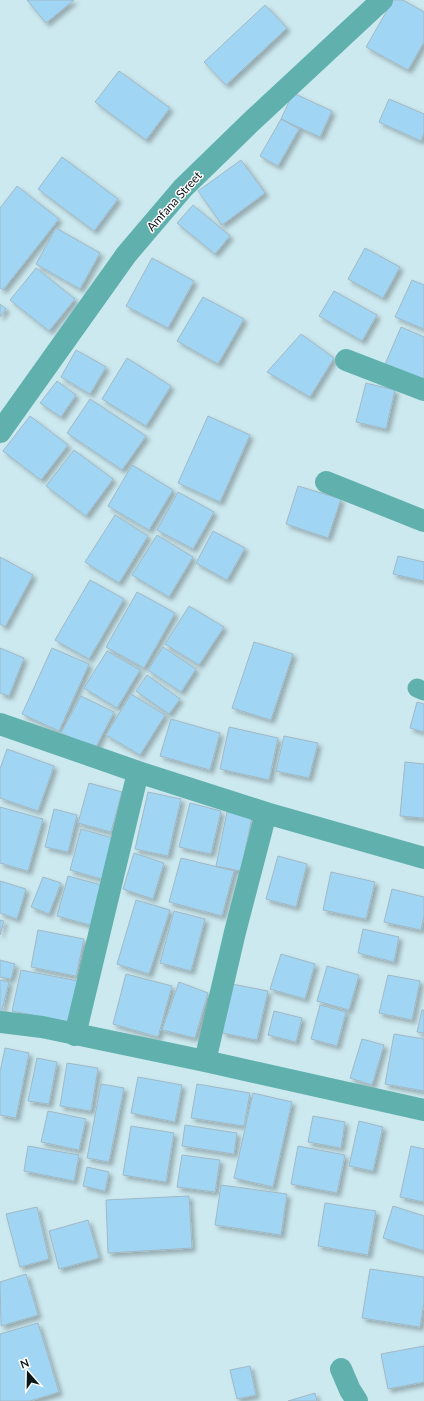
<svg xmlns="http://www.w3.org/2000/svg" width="424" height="1401" viewBox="0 0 424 1401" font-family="Lato,sans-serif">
<defs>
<filter id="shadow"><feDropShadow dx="3.5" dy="3.5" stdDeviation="2" flood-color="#0004"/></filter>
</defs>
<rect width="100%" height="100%" fill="#cce9ef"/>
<path fill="#a0d6f4" stroke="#a1b8c5" filter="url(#shadow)" d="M27,0h47l-28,23z
M393,0h10l21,12v30l-16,28 -42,-23z
M265,5l22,23 -61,57 -22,-23z
M119,71l51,37 -24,32 -51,-38z
M293,93l39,18 -12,26 -39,-18z
M389,99l35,15v19l-3,8 -42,-19z
M281,119l18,10 -21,37 -18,-10z
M62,157l56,42 -24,32 -56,-42z
M241,160l24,33 -43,32 -24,-34z
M17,186l42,33 -56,71 -3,-2v-80z
M193,205l37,31 -15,18 -38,-31z
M56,228l44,25 -20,36 -44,-25z
M365,248l35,19 -17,31 -35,-19z
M152,258l42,23 -26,47 -42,-22z
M36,268l39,31 -26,32 -39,-31z
M412,280l12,5v44l-29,-12z
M334,291l43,24 -15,26 -43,-25z
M203,297l41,22 -26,45 -41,-23z
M0,304l6,5 -6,8z
M401,327l23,10v43l-41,-11z
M301,334l33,24 -24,39 -43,-25z
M76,350l30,17 -16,27 -29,-17z
M127,358l44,28 -25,40 -44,-27z
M57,381l19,14 -15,22 -21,-14z
M366,383l29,7 -9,39 -30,-7z
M90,399l56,37 -24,34 -55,-37z
M30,416l38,29 -27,35 -38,-29z
M208,416l42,19 -30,67 -42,-19z
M74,450l39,29 -27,37 -40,-30z
M132,465l41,25 -24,40 -41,-24z
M298,486l43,13 -13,39 -42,-14z
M178,492l36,20 -21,37 -36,-19z
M115,515l33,21 -29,47 -34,-21z
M213,531l32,17 -18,32 -31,-17z
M157,535l36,22 -24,40 -37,-22z
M398,556l26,6v19l-31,-7z
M0,557l33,18 -28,52 -5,-3z
M90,580l34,19 -35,60 -34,-19z
M137,592l38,21 -31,55 -38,-21z
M189,606l35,21 -25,38 -34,-21z
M254,642l39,12 -22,66 -39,-12z
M163,647l33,22 -15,23 -33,-22z
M0,648l24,10 -15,38 -9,-3z
M52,648l37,16 -30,67 -37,-17z
M107,651l33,19 -23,38 -33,-20z
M147,675l33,24 -11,15 -33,-23z
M131,694l34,21 -25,40 -34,-20z
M81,696l33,16 -19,37 -34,-16z
M417,702l7,2v28l-14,-4z
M171,719l49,14 -10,37 -50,-14z
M229,727l49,11 -9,42 -49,-11z
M284,736l34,7 -9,35 -33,-7z
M7,749l47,17 -16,45 -38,-13v-29z
M405,762l19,2v54l-24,-2z
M89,783l33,9 -11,40 -33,-9z
M148,792l33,7 -13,57 -33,-7z
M190,803l31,8 -10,43 -32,-7z
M0,807l43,12 -15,52 -28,-8z
M54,809l23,6 -9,37 -23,-5z
M227,812l25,5 -11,54 -25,-5z
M81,829l35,10 -11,41 -35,-10z
M134,853l30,10 -11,36 -30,-10z
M278,856l29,8 -11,43 -30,-8z
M181,858l53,13 -12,45 -53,-14z
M331,872l44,10 -9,37 -43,-9z
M68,876l37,10 -11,40 -37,-10z
M43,877l18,6 -12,31 -18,-7z
M0,881l26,8 -9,30 -17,-6z
M392,889l32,8v19l-3,14 -37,-8z
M136,900l34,10 -21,64 -32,-10z
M174,911l31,8 -14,52 -31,-8z
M0,920l4,1 -4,14z
M363,929l36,8 -5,25 -36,-9z
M38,930l46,9 -8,37 -45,-9z
M281,954l34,10 -10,35 -35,-10z
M0,960l15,4 -4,15 -11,-2z
M327,966l32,9 -10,35 -32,-9z
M21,970l57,11 -9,41 -57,-11z
M126,974l46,12 -14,51 -45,-13z
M388,975l32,6 -8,39 -33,-7z
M0,980l9,2 -9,36z
M179,982l29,11 -13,45 -33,-8z
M232,984l36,7 -11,49 -35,-7z
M320,1005l26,7 -9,34 -26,-7z
M422,1010h2v23l-7,-1z
M274,1011l28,7 -6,24 -28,-7z
M394,1034l30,5v52l-39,-7z
M362,1039l22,6 -12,40 -22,-7z
M5,1048l24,5 -13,65 -16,-3v-43z
M37,1058l20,4 -8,42 -21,-3z
M67,1063l31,5 -7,43 -31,-5z
M138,1077l44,8 -7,37 -44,-9z
M101,1084l23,4 -15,74 -22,-4z
M197,1084l53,9 -6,33 -53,-8z
M253,1093l39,9 -19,85 -39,-9z
M48,1111l38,8 -7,31 -38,-8z
M313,1116l32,6 -4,26 -33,-6z
M359,1121l24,6 -10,44 -24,-5z
M185,1125l52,8 -3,21 -52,-8z
M131,1126l43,7 -8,49 -43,-7z
M28,1146l51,9 -5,26 -50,-10z
M298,1146l47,9 -8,38 -46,-9z
M411,1146l13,3v53l-24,-5z
M182,1155l38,5 -5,32 -38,-5z
M87,1167l22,5 -4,19 -22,-5z
M221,1185l66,9 -6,41 -66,-10z
M189,1196l3,52 -84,5 -2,-53z
M325,1203l51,8 -8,44 -50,-9z
M393,1206l31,10v35l-41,-13z
M37,1207l12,52 -29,8 -14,-53z
M88,1220l11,38 -40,11 -10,-38z
M370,1269l54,8v25l-4,25 -58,-9z
M26,1274l12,41 -37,11 -1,-44z
M38,1323l21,69 -29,9h-30v-67z
M424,1346v36l-36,7 -7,-35z
M250,1366l6,29 -19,4 -7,-29z
M315,1393l2,8h-29z"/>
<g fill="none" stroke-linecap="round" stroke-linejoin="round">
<path stroke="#60b1ae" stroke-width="19" d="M417,688l7,3"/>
<path stroke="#60b1ae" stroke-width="22" d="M346,360l78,30
M0,432l126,-177 57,-67 70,-68 129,-120
M326,482l98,39
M0,724l138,48 128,41 158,45
M0,1022l42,5 163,34 219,49
M75,1035l63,-263
M205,1061l30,-129 31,-119
M341,1369l9,21 7,11"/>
</g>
<g text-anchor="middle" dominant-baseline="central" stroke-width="3" stroke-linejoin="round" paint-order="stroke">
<g font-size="12" fill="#0c1618" stroke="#fff">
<text transform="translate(174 201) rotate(-48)">Amfana Street</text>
</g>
</g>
<g transform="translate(28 1373) rotate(340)" stroke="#ffffff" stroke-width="3" paint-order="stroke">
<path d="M0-3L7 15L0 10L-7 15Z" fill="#0c1618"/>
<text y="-6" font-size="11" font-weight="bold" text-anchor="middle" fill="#0c1618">N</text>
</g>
</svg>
